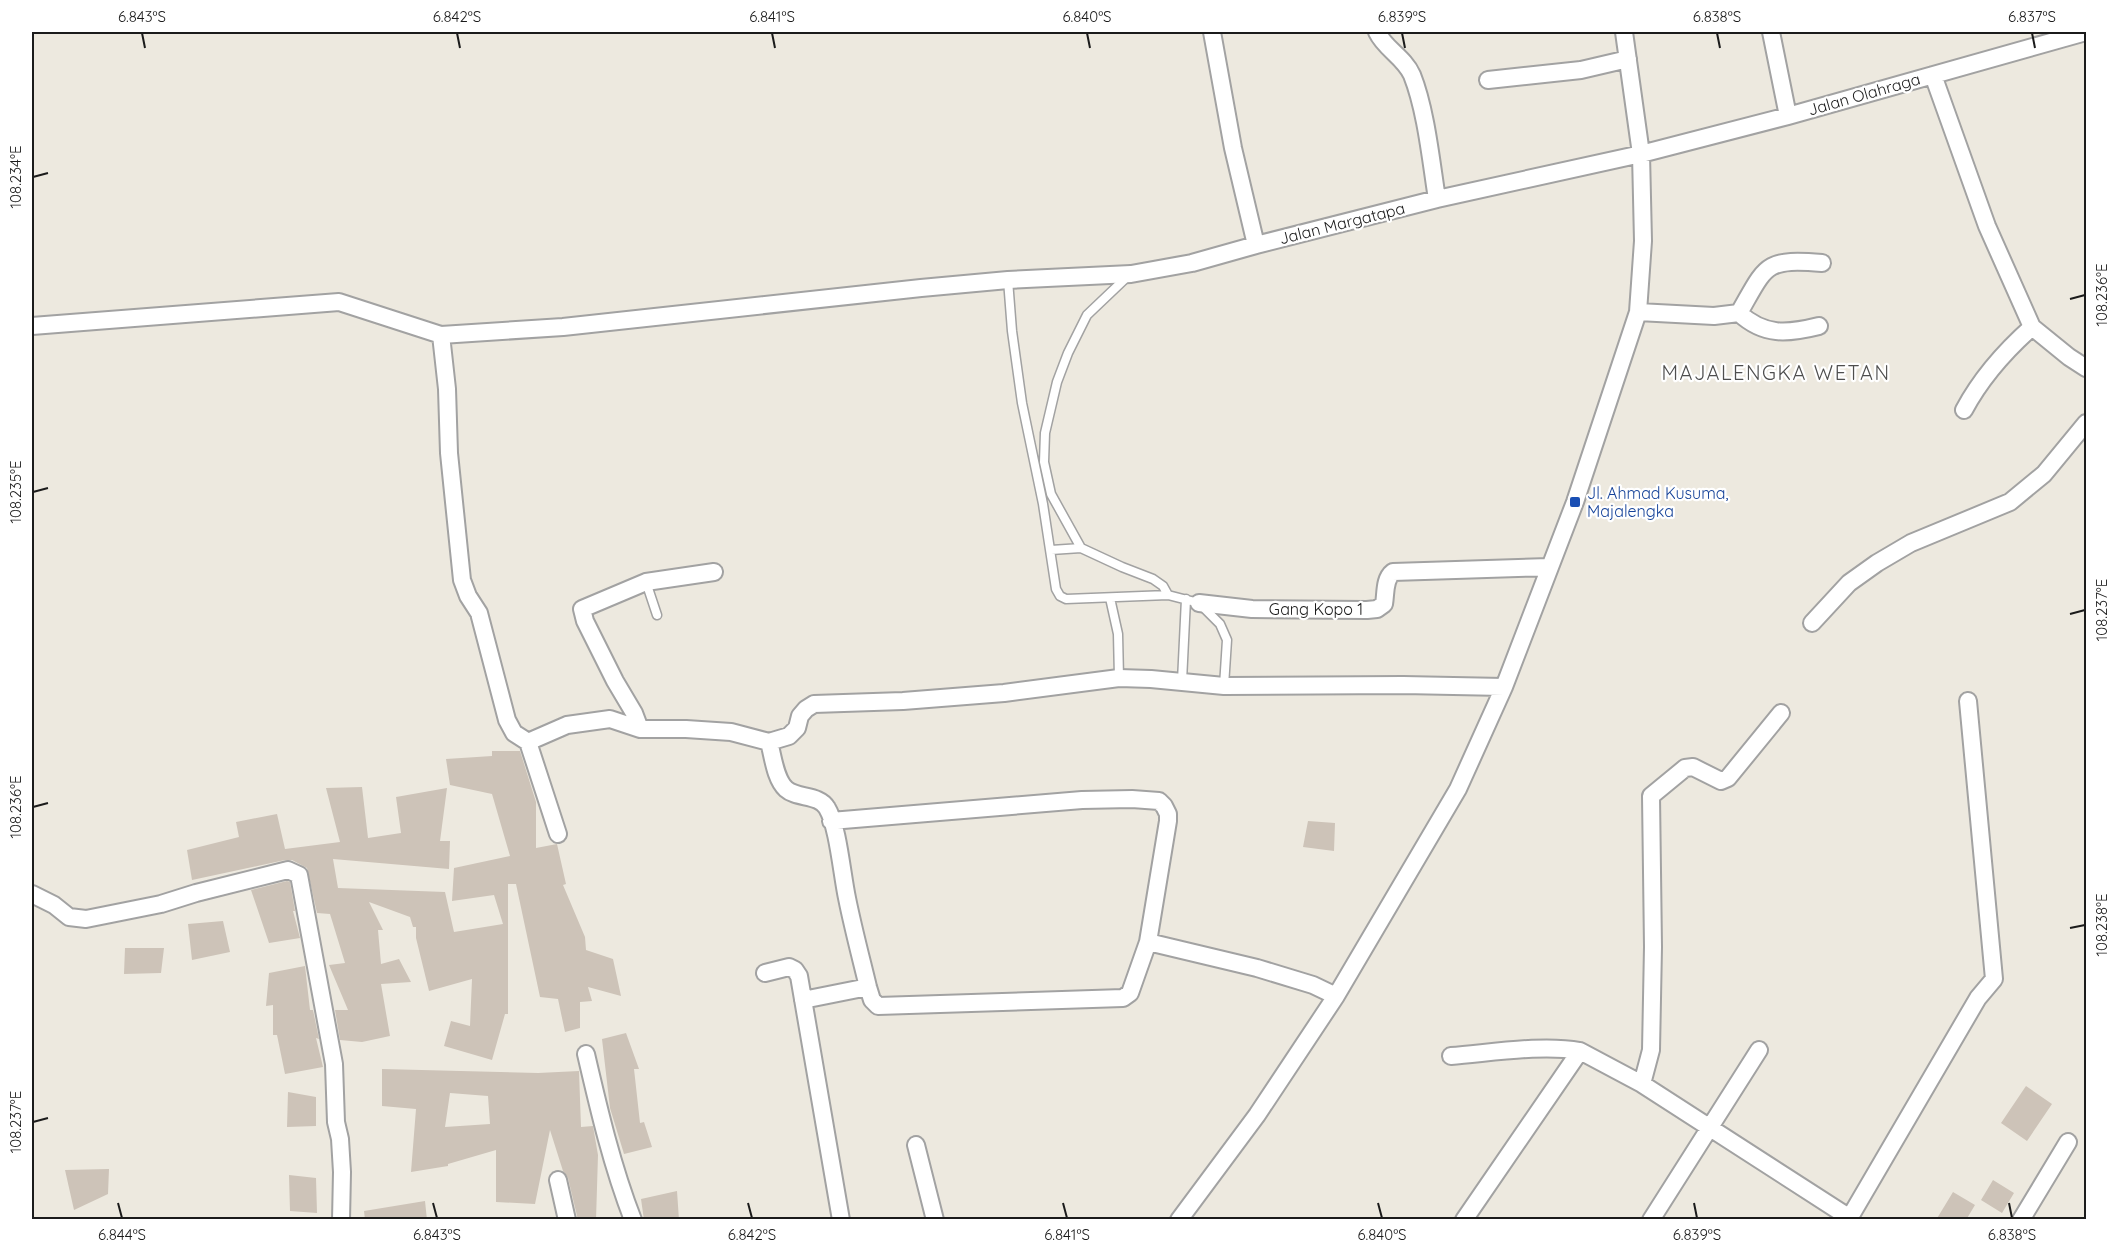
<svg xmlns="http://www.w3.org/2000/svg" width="2118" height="1251" viewBox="0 0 2118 1251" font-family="Quicksand,sans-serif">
<rect width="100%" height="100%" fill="#ede9df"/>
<path fill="#cdc3b8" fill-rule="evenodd" d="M492,751h28l16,51v46l21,-4 9,40 -3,1 22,52 1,13 27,9 8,37 -33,-9 4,14 -12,1v26l-15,4 -7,-33 -18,-2 -24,-113h-8v130h-3l-13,46 -48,-14 7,-25 19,5 2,-47 -43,12 -13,-53v-11h-3l-3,-10 -41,-15 14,28h-5l3,34 18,-5 12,23 -30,2 9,52 -28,6 -22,-2 -5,-30h13l-19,-45 16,-2 -15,-49 -13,-1 -10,-45 -15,-8h-7l-93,20 -5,-30 52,-13 -3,-15 41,-8 8,35 55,-7 -14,-54 36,-1 6,51 33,-5 -5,-36 51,-9 -7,53h10l-1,28 -116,-10 5,29 107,4 9,40 49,-8 -9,-29 -42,6 2,-33 56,-12 -18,-62 -42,-9 -4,-26 46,-3z
M1308,821l27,2 -1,28 -31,-4z
M287,881l3,1 5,29h-2l7,27 -31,5 -18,-53z
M223,921l7,31 -38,8 -4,-36z
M125,948h39l-3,25 -37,1z
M305,966l5,44h3l6,29 -3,-1 7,29 -38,7 -8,-39h-4v-30l-7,1 3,-33z
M626,1033l13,36h-5l6,54 4,-1 8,25 -28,7 -14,-46 -8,-69z
M382,1069l156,4 41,-2 2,56 12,-1 5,29 -2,65h-18l-10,-42 -5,-7 -13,-41 -15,74 -39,-2v-52l-48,14v2l-37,6 5,-63 -34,-3zM450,1093l38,3 2,28 -45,3z
M2026,1086l26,18 -25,37 -26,-18z
M288,1092l28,5v29l-29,1z
M109,1169l-1,25 -34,16 -9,-40z
M289,1175l27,3 1,35 -27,-2z
M1993,1180l21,13 -12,20 -21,-13z
M677,1191l2,29h-35l-3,-21z
M1953,1192l22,13 -9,15h-30z
M425,1201l2,19h-62l-1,-9z"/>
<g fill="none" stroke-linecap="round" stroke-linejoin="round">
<g stroke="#a2a2a2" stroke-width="11">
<path id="service" d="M1128,276l-41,39 -19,38 -11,29 -12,51 -1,29 7,32 30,54 41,19 31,12 10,7 5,9 31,8 21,21 7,16 -3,46
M1008,280l4,51 10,72 21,101 13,85 4,7 6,3 102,-4
M1051,550l30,-2
M646,582l11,33
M1110,598l8,36 1,44
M1182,681l4,-82"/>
</g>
<g stroke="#a2a2a2" stroke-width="20">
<path id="minor" d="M1212,32l21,116 23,97 181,-46 204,-45 147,-38 298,-84
M1377,32c8,17 27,25 35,43 14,35 19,86 25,124
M1771,32l17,84
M1933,75l54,151 45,101 37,30 17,11
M1488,80l93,-10 47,-11
M1638,312l76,4 25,-3c27,-47 25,-55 83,-50
M1739,313c25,23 48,21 80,13
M32,326l307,-24 102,33 122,-8 358,-39 87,-8 123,-6 61,-11 64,-18
M441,335l6,54 2,64 13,127 6,16 11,17 28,107 7,13 14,9 30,92
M1964,410c17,-32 41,-59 68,-83
M1199,603l53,6 115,1 10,-1 7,-5c2,-11 0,-25 9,-32l156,-5
M1812,623l37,-40 28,-20 34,-20 99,-41 34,-28 42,-51
M640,729l-6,-16 -19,-32 -30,-60 -3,-12 64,-27 68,-10
M528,742l39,-17 43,-6 30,10h46l45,3 38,10 20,-6 8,-8 3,-12 6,-7 8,-5 89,-3 101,-8 115,-15 32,1 73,7 179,-1 101,2
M769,742c4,14 6,37 17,47 11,10 33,5 41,19 11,18 15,67 20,90 6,30 14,60 21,89l4,13 6,6 245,-8 7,-5 18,-51 20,-121v-7l-4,-8 -5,-5 -27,-2 -50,1 -251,21
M32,894l22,11 15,12 17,2 75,-15 35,-11 92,-23 11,5 35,189 2,58 4,17 2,33 -1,48
M1148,942l109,26 56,17 23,11
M765,973l24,-6 6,3 4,6 42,244
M803,1000l65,-13
M586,1054c13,56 26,112 47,166
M1451,1056c39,-3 91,-12 129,-5
M1642,1084l9,-34 2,-103 -2,-151 34,-28 8,-1 28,14 7,-3 53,-65
M916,1145l19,75
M558,1180l9,40
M1850,1217l128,-219 16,-19 -26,-278
M1179,1220l78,-105 79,-119 122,-207 46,-102 71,-185 63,-190 5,-71 -2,-87 -17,-122
M1464,1220l116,-169 62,33 211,136
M1651,1220l108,-170
M2021,1220l47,-78"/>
</g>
<use href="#service" stroke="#fff" stroke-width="8"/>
<use href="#minor" stroke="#fff" stroke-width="16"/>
</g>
<path fill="none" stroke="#1b1b1b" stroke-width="2" d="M142,33l3,15M457,33l3,15M772,33l3,15M1087,33l3,15M1402,33l3,15M1717,33l3,15M2032,33l3,15M33,177l15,-4M2070,299l15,-4M33,492l15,-4M2070,614l15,-4M33,807l15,-4M2070,928l15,-3M33,1122l15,-4M118,1203l4,15M433,1203l4,15M748,1203l4,15M1063,1203l4,15M1378,1203l4,15M1694,1203l3,15M2009,1203l3,15"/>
<rect fill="#1a4fb4" stroke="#fff" stroke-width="2" x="1569" y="496" width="12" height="12" rx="3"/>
<g text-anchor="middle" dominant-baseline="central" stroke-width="4.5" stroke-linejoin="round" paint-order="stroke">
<g font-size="16" fill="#1b1b1b" stroke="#fff">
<text transform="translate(1864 94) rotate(-16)">Jalan Olahraga</text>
<text transform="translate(1342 223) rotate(-14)">Jalan Margatapa</text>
<text x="1316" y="609">Gang Kopo 1</text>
</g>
<g font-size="16" fill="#164399" stroke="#fff" text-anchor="start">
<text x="1587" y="493">Jl. Ahmad Kusuma,<tspan x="1587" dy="18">Majalengka</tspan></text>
</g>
<g font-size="20" letter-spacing="1.5" fill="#4e4e4e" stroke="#fff">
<text x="1776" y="372">MAJALENGKA WETAN</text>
</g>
</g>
<rect width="2118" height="1251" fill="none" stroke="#ffffff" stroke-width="66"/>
<rect x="33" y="33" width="2052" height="1185" fill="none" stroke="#1b1b1b" stroke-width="2"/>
<g font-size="15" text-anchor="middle" fill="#1b1b1b">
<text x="142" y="22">6.843°S</text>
<text x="457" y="22">6.842°S</text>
<text x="772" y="22">6.841°S</text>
<text x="1087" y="22">6.840°S</text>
<text x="1402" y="22">6.839°S</text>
<text x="1717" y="22">6.838°S</text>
<text x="2032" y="22">6.837°S</text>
<text transform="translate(16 177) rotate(-90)" y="5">108.234°E</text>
<text transform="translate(2102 295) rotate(-90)" y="5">108.236°E</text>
<text transform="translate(16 492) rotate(-90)" y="5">108.235°E</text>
<text transform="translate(2102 610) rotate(-90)" y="5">108.237°E</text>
<text transform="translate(16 807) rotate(-90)" y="5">108.236°E</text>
<text transform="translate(2102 925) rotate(-90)" y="5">108.238°E</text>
<text transform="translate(16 1122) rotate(-90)" y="5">108.237°E</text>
<text x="122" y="1240">6.844°S</text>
<text x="437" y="1240">6.843°S</text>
<text x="752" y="1240">6.842°S</text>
<text x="1067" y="1240">6.841°S</text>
<text x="1382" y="1240">6.840°S</text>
<text x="1697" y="1240">6.839°S</text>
<text x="2012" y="1240">6.838°S</text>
</g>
</svg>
